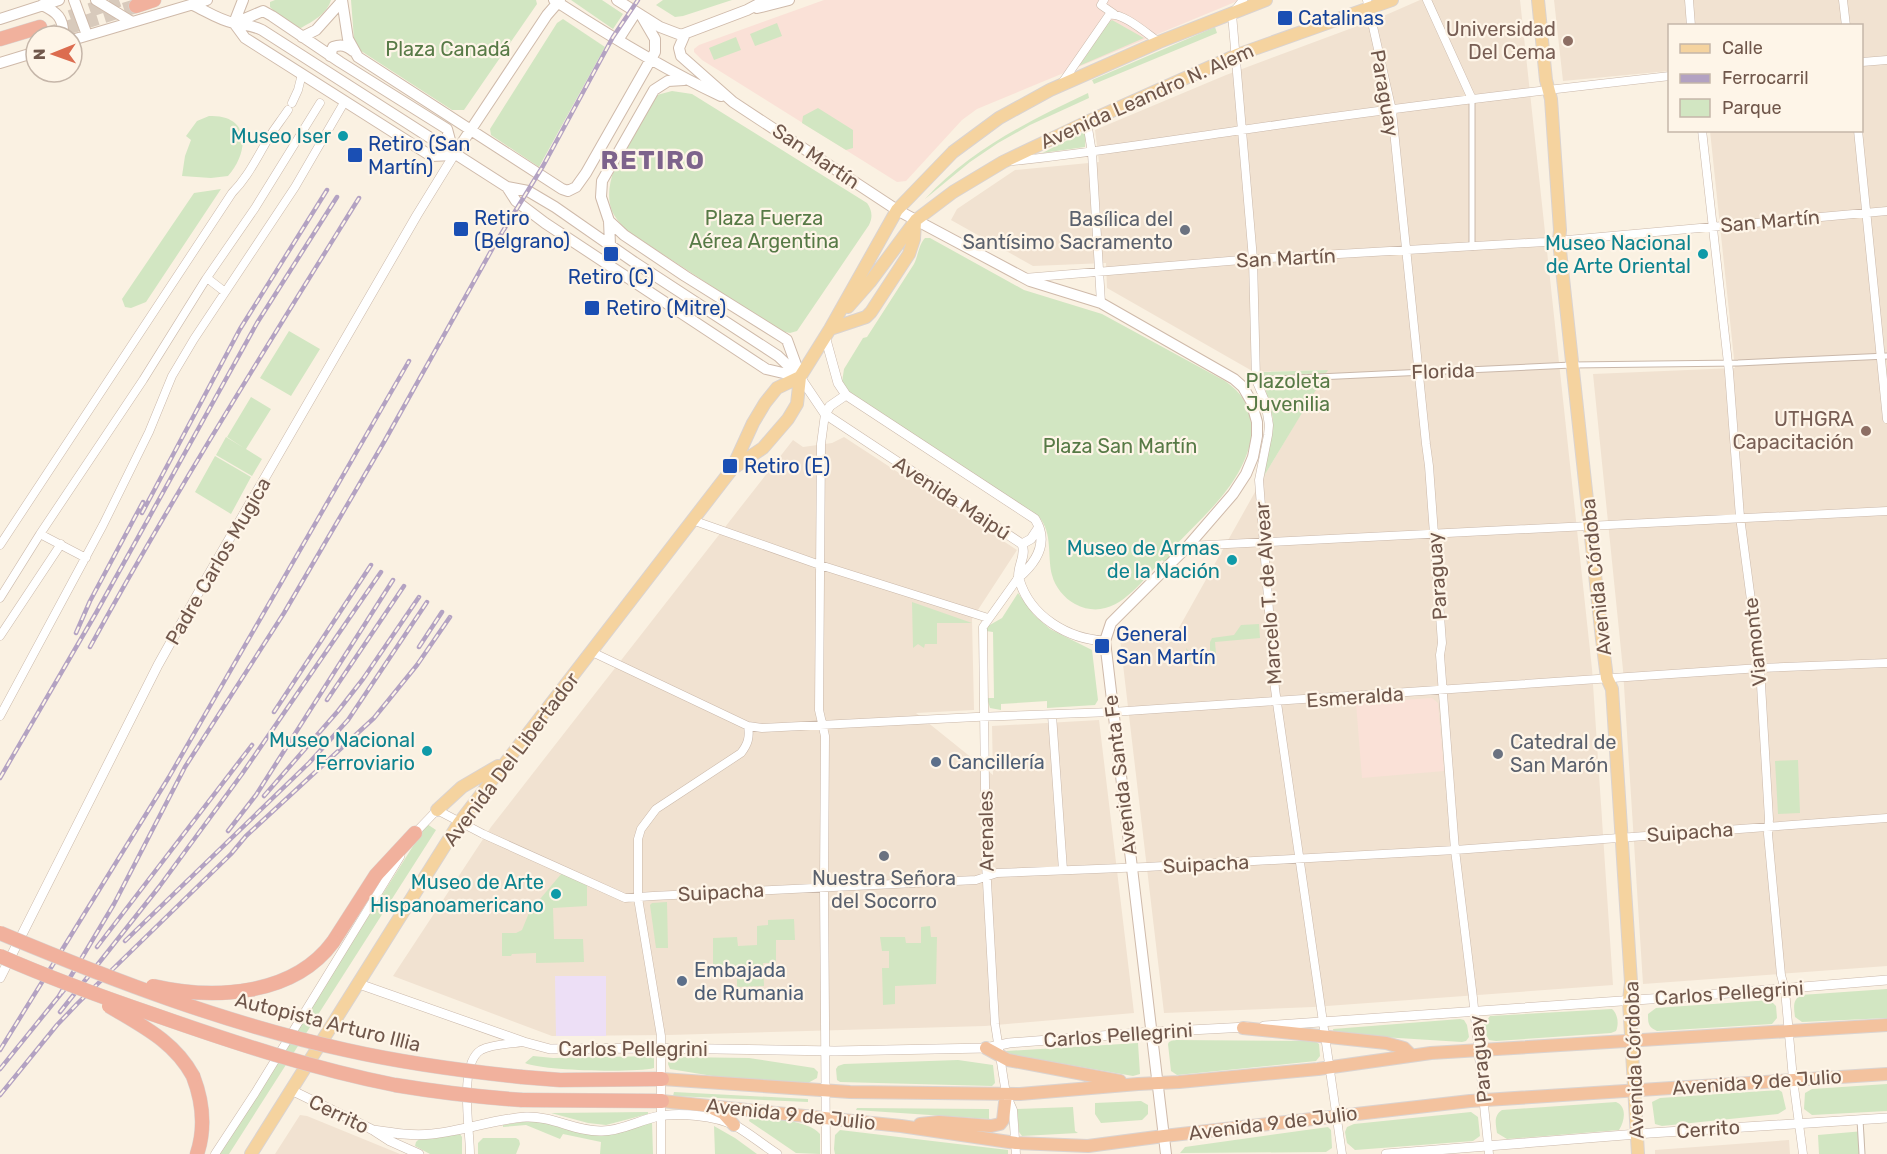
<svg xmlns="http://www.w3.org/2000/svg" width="1887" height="1154" viewBox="0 0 1887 1154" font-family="Rubik,sans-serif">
<rect width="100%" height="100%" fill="#faf1e2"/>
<path fill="#f1e2d1" d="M1420,0h100l72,669 21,316 -300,22 -149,6 -44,-374 5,-6 46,9 93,-166 63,-106 -73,2 -147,-84 -1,-25 -73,3 -82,-46 6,-11 58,-39 84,-8 -4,-32 131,-55 153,-57z
M1554,0h333v966l-244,18 -20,-314 -30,-296 142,-6 -25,-237 152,-1v-104h-192l-1,45 -106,10z
M844,437l173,113 -45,69 2,91 -58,3 77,62 -1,-49 107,-6 35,293 -149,13 -316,9 -117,1 -159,-60 98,-149 302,-387 10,7 29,-4z
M300,1115l7,1 93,38h-125z
M1789,1140l1,14h-135v-4z"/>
<path fill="#fae1d7" d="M824,0h416l-263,109 -15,11 -56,61 -9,1 -195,-122 -8,-8v-3l5,-4z
M1432,698l6,5 6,68 -82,7 -6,-75z"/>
<path fill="#eddff6" d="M555,976h51v60h-50z"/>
<path fill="#d2e6c2" d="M275,0h56c-4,14 -18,21 -30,28l-15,-5 -16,-16v-5z
M351,0h185l1,4 -73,106h-12l-94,-61 -4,-10z
M571,0h31l21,14 -10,15z
M663,0h69l-49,16 -8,1 -19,-12z
M563,19l42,28 -66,120 -48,-32 -1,-6 67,-106z
M1112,20l32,18 -65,28 29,-43z
M777,23l5,13 -27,10 -5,-12z
M1215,27l2,6 -123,51 -2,-4z
M736,37l5,13 -27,10 -5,-12z
M672,91l20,3 175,109c5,7 6,14 2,22l-72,106 -7,2 -10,-2 -154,-101c-5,-6 -11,-12 -14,-19 -14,-36 27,-85 45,-116z
M1088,93l1,5 -59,27 -32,18 -28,19 -45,37c45,-49 104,-78 163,-106z
M818,108l35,22v18l-7,2 -44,-27 1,-7z
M209,116c41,-2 41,35 19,60l-17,2 -29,-2 3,-20 6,-16 -5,-4 11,-15z
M1082,133l4,1 -1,13 -43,6z
M221,189l-75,113 -15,6 -6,-1 -3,-8 72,-106z
M925,238h5l94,52 78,24 123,67c16,11 25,24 26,43h4v15h-4c-9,46 -48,77 -78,109l4,5 -11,11 -4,-4c-23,24 -49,64 -87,44 -11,-6 -20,-17 -23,-29 -5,-19 1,-42 -13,-58l-99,-66 -92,-58 -6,-11 2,-13 19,-31 4,-1 47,-73c4,-8 5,-20 11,-26z
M289,331l31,18 -29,47 -31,-18z
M1328,370l-64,106 9,-57 -12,-47z
M251,397l20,12 -25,40 16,10 -10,17 -36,-21 10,-18 18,11 -17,-11z
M215,456l36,21 -20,37 -36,-22z
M1018,593l16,22 16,14 42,21 6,50 -3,5 -48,3v-7l-46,3v6l-11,-2 -3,-10h7l-1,-66 -7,-1 2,-5 14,-8z
M912,602l60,21h-35v21h-12l-1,4 -6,-4 -5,4z
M1259,624l1,14 -45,4 2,22 -19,2 -9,-6 -3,-12 8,9 9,2 7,-6v-11l2,-4 22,-3 7,-10z
M1798,760l2,53 -22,1 -3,-53z
M427,824l9,6 -207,324h-11z
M562,873l25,10v23l-34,2 1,31h29l1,23 -48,1v-10l-24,1 -1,2h-9v-23h14l6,-3 11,-27 2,2z
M667,902l1,46h-12l-6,-43 2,-2z
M794,919l1,21h-19v23h-13l1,23 -27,1v-14h-24v-35l24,-1 1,9 19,-1v-19l11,-1v-5z
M930,926l1,11h6l-1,47 -41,2v18l-12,1 -1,-37h7v-17h-7l-2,-14h25l1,6h15v-16z
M1887,989v29l-85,4 -7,-5c-1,-9 -3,-17 6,-22z
M1770,1000l6,6 1,12 -5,6 -115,7c-9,-4 -9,-8 -9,-17l8,-6z
M1612,1009c6,5 7,15 4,22l-5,2 -115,8 -7,-1 -4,-7 -1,-9 6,-8z
M1460,1019l4,1 3,5 2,12 -3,4 -4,1 -128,-8 -1,-5z
M1173,1040l142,1 4,3 1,12 -4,5 -139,14 -6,-4 -3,-27 1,-2z
M1138,1043l2,31 -7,2 -125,-22 -2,-3z
M533,1056l20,2 101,-2v12c-19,5 -111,3 -129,-5z
M677,1057l72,1 65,10 4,4 -1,6 -9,5 -89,-6 -49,-8 -2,-5 1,-5z
M958,1060l35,5 2,18 -3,3 -152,-4 -3,-2 -1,-11 2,-3 6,-2z
M1887,1084v27l-75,4 -8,-6 1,-16 7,-4z
M1779,1090l3,2 4,17 -8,5 -116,12 -7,-2 -3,-22 8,-4z
M674,1092l134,7v3l-135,-6z
M1141,1101l7,4v9l-6,6 -41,3 -6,-9v-11z
M1616,1102c11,4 9,19 3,28l-112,9 -10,-6c-1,-9 -4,-17 5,-23z
M1073,1107l2,24 3,2 -56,3 -3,-4 -2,-23z
M857,1108l132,1v10l-133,-9z
M648,1112v2l-42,11 -18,-2 -37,-10z
M1471,1112l7,5 2,19 -7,5 -118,9 -8,-7 -2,-11 2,-5 7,-3z
M750,1118c18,1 57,1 70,16v20l-24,-1 -47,-32z
M535,1120l51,13 66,-11 1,32h-53l1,-12 -38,-8 -3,5 -34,-14 -23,2v-2z
M714,1126l21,12 22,16h-42z
M1328,1127l3,3 1,18 -6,4 -146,1 5,-6z
M840,1130l168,20v4h-173l-1,-5 1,-14z
M1864,1131l1,23h-46l-1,-19z
M460,1134l2,3v17h-32l-15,-8 1,-4 3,-3z
M483,1138h33l3,2 1,4 -4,10h-38v-11z"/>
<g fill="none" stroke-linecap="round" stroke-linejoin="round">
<path stroke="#d8cabc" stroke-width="14" stroke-dasharray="14 7" stroke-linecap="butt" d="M70,17l49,-17
M44,35l92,-29"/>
<g stroke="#cab8aa" stroke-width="7">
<path id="pedestrian" d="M1472,99v148
M1256,380l316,-15 166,-2 149,-7
M1860,1120l2,34"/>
</g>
<g stroke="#cab8aa" stroke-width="9">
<path id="minor" d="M1104,0l-3,5 13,9
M1243,0l-11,14 21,245 3,121 9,21 4,24 -1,10 -9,45 16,209 67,465
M1367,0l25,111 34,333 3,22 13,177 -2,12 15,195 18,148 16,156
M1427,0l45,99
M1689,0l2,26
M1843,0l3,26
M1862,62l25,-2
M1062,83l47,-68c14,-3 38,19 50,27
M292,103l6,-13 4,-16
M1087,122l5,31 9,150
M1702,130l27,242 11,145 20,151 9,151 -1,15 13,141 4,15 8,89 10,75
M1858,130l29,289
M1013,161c77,-8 153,-20 229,-31 142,-21 285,-38 428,-54
M207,278l18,14
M1024,278l229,-19 292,-17 342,-31
M825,414l-4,30 -2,266 6,26 -1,151 2,267
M692,520l128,45 168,53
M40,534l46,24
M0,545l232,-352c14,-14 22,-30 32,-47 6,-12 16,-24 24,-36
M1188,546l699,-35
M0,598l40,-64 103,-154 63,-101 49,-71 65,-105
M0,636l61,-92
M592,652l156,74 14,2 214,-11 136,-5 648,-44 127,-5
M1052,715l11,155
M0,716l103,-191 46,-93 23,-56 22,-37 101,-152 50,-86
M414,834l23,-24 46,24 142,64 28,-2 323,-16 21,-7 149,-6 309,-17 432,-32
M215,1154l40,-61 145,-236
M470,1154c0,-25 -12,-90 11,-104 11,-6 29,-6 42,-8
M661,1154v-118l-23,-138v-59l3,-10 15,-20 85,-56c7,-9 9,-16 7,-27
M1016,1154l-3,-44 -7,-16 -11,-70 -9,-160 -3,-237 35,-49"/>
</g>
<g stroke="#cab8aa" stroke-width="10">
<path id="tertiary" d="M825,336l13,47 8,12 189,124c14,23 2,43 -17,59
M800,377l25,37 197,130c5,12 -6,24 -3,35 11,38 49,60 86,62
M825,414l5,-8 16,-11
M1022,544l9,-5 8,-12
M0,978l158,-313 47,-84 212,-366 37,-60
M359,984l165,58 26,7 102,-1 183,3 151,-3 23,-5 143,-11 95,-5
M1264,1026l429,-30 194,-16
M291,1090l82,40 17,11 29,13
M373,1130c20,3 39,6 59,4 32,-3 62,-15 94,-17 27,-1 50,15 76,14 18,0 36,-10 53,-14 22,-5 61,-2 81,9 14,8 27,19 41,28
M1386,1154l264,-21 237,-15"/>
</g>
<g stroke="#cfbaaa" stroke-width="12">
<path id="secondary" d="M74,0l13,35
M96,0l36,22
M342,0l6,39 10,18 204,132 6,2 8,-4 10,-14 69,-121v-13l-14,-24
M554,0c54,35 109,69 167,96
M617,0l43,27 21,8 66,-25 19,-10
M42,5c15,7 22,13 21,31
M193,5c13,6 26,15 41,18 10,2 18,2 28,7l245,157 21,4 27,16 79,55 144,94 22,21
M757,8l32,-8
M0,19l59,-19
M237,22l26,-11 9,5 68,46 107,67 7,26
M234,23l11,15 186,118 23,-1
M234,23l9,-23
M685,34l-6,14 2,8 52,46 164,108 133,71 71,22 133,76 9,8 8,14 6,21v14l-4,21 -7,17 -13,20 -45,52 -77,77 -6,18 61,513
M302,37l14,-7 26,-29
M72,40l135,-40
M618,40l18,-28
M330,56l3,-9c9,-3 13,-1 20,4
M0,63l36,-11
M454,155l93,-140 13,-15
M507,187l9,14 29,22 221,146 34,8
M609,221l15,14 61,41 99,62 3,2 12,33
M610,245l-1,-24 -8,-24 1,-16 52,-91 14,-9 16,-1"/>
</g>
<g stroke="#dad3d0" stroke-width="14">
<path id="primary" d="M1538,0l8,80 5,19 9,131 -1,11 43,398 5,39 5,11 19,293 -2,19 9,153
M848,307l22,-25 46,-62 37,-28 50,-30 84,-40 150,-67 155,-55
M830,329l36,-12 5,-5 38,-58 5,-15 1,-17
M732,469l31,-21 25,-29 9,-15 3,-27 30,-48 67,-119 56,-58 46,-34 51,-28 109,-48 107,-42
M437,810l25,-23 36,-21
M251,1154l208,-331 273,-354 21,-46 12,-20 12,-15 23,-11"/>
</g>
<g stroke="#dad3d0" stroke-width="14">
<path id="trunk" d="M1243,1028l143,15 18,5 7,7
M986,1048l22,12 112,21
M662,1079l188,13 170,2 118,-10 41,-2 139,-13 113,-16 456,-28
M662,1101l239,25 115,17 72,3 76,-10 306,-35 417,-27
M714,1109l9,4 11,12
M920,1124l19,-2 52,4 9,-2 3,-4 3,-26"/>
</g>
<g stroke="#dad3d0" stroke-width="15">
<path id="motorway" d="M136,6l18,-6
M0,39l40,-12
M333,942l43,-67 39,-42
M193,1076c10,26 13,51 4,78
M522,1077l38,3 102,-1
M522,1100l140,1"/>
</g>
<use href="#pedestrian" stroke="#fff" stroke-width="5"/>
<use href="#minor" stroke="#fff" stroke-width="8"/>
<use href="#tertiary" stroke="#fff" stroke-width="9"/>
<use href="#secondary" stroke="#fff" stroke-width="10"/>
<use href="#primary" stroke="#f5d39f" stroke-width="12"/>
<use href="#trunk" stroke="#f3c29e" stroke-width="12"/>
<use href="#motorway" stroke="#f1b19d" stroke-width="14"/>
<g stroke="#b3a2c2" stroke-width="4.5">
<path id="rail" d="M142,513l98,-184 87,-139
M76,633l14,-32 53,-99
M90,647c84,-153 177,-301 269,-449
M419,647l23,-35
M327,700l77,-114
M274,712l97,-147
M0,778l96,-165 161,-290 80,-126
M264,796l74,-85 25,-32 56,-82
M228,831l28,-36 137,-215
M125,941l184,-178 39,-43 79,-118
M97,947l155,-202
M59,996l55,-92 71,-137 99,-154 100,-171 111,-198 48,-78 70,-129 25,-37
M60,1012l99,-125 83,-113 139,-202
M0,1050l169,-273 240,-416
M0,1069l64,-79
M0,1095l57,-70 21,-22 153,-149 15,-18 128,-118 43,-53 33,-48"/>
</g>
<use href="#rail" stroke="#fef5e8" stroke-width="2" stroke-dasharray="7" stroke-linecap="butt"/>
<g stroke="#dad3d0" stroke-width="15" stroke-linecap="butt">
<path id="motorway-bridge" d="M0,933c112,47 227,91 346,117 58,13 117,21 176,27
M0,956c52,23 105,42 158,60 77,27 156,53 237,69 42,7 84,12 127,15
M153,986c61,14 140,10 180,-44
M109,1006c33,20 65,35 84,70"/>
</g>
<use href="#motorway-bridge" stroke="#f1b19d" stroke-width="14"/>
</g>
<g fill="#1a4fb4" stroke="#fef5e8" stroke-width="2">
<rect x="1277" y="10" width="16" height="16" rx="3"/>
<rect x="347" y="147" width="16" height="16" rx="3"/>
<rect x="453" y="221" width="16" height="16" rx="3"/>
<rect x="603" y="246" width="16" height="16" rx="3"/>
<rect x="584" y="300" width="16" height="16" rx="3"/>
<rect x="722" y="458" width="16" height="16" rx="3"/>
<rect x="1094" y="638" width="16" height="16" rx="3"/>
</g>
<g fill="#8d6e63" stroke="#fef5e8" stroke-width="2">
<circle cx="1568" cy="41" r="6"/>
<circle cx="1866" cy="431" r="6"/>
</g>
<g fill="#0f9aa8" stroke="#fef5e8" stroke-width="2">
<circle cx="343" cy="136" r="6"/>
<circle cx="1703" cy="254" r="6"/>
<circle cx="1232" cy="560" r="6"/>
<circle cx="427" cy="751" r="6"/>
<circle cx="556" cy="894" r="6"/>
</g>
<g fill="#6b7280" stroke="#fef5e8" stroke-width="2">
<circle cx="1185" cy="230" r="6"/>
<circle cx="1498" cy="754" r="6"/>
<circle cx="884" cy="856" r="6"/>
</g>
<g fill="#5c6f8a" stroke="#fef5e8" stroke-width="2">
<circle cx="936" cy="762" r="6"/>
<circle cx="682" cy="981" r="6"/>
</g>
<g text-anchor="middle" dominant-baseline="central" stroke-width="4.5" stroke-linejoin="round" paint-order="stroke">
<g font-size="20" fill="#164399" stroke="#fef5e8" text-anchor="start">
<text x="1298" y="18">Catalinas</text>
<text x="368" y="144">Retiro (San<tspan x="368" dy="23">Martín)</tspan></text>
<text x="474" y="218">Retiro<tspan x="474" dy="23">(Belgrano)</tspan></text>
<text x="611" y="277" text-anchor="middle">Retiro (C)</text>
<text x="606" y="308">Retiro (Mitre)</text>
<text x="744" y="466">Retiro (E)</text>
<text x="1116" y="634">General<tspan x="1116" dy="23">San Martín</tspan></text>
</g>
<g font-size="20" fill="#785e54" stroke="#fef5e8" text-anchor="end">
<text x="1556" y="29">Universidad<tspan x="1556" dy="23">Del Cema</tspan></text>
<text x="1854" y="419">UTHGRA<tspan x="1854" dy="23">Capacitación</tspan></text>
</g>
<g font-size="20" fill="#577a46" stroke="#fef5e8">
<text x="448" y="49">Plaza Canadá</text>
<text x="764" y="218">Plaza Fuerza<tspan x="764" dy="23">Aérea Argentina</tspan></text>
<text x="1288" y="381">Plazoleta<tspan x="1288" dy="23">Juvenilia</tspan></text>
<text x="1120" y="446">Plaza San Martín</text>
</g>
<g font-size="20" fill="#70574b" stroke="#fef5e8">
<text transform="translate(1385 93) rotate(80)">Paraguay</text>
<text transform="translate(1147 96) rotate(-24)">Avenida Leandro N. Alem</text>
<text transform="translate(816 156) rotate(34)">San Martín</text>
<text transform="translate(1770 221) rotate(-5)">San Martín</text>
<text transform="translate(1286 258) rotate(-3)">San Martín</text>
<text transform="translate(1443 371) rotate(-2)">Florida</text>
<text transform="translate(952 498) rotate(33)">Avenida Maipú</text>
<text transform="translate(218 561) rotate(-60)">Padre Carlos Mugica</text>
<text transform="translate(1437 576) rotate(-94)">Paraguay</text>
<text transform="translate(1596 577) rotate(-96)">Avenida Córdoba</text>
<text transform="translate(1268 593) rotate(-94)">Marcelo T. de Alvear</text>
<text transform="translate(1755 642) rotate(-96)">Viamonte</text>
<text transform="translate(1355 697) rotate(-4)">Esmeralda</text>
<text transform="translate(511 759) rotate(-53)">Avenida Del Libertador</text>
<text transform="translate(1120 775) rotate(-97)">Avenida Santa Fe</text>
<text transform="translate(986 831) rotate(-91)">Arenales</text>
<text transform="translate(1690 832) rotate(-4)">Suipacha</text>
<text transform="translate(1206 864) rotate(-3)">Suipacha</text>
<text transform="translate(721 892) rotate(-3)">Suipacha</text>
<text transform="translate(1729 993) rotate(-4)">Carlos Pellegrini</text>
<text transform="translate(328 1022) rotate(14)">Autopista Arturo Illia</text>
<text transform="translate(1118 1035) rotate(-4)">Carlos Pellegrini</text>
<text x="633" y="1049">Carlos Pellegrini</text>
<text transform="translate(1480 1059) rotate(-96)">Paraguay</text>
<text transform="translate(1634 1060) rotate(-92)">Avenida Córdoba</text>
<text transform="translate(1757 1082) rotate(-4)">Avenida 9 de Julio</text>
<text transform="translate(339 1114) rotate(26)">Cerrito</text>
<text transform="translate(791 1114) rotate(6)">Avenida 9 de Julio</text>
<text transform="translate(1273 1123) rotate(-7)">Avenida 9 de Julio</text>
<text transform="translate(1708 1129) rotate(-4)">Cerrito</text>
</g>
<g font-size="20" fill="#0d838f" stroke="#fef5e8" text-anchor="end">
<text x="331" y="136">Museo Iser</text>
<text x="1691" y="243">Museo Nacional<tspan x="1691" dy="23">de Arte Oriental</tspan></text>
<text x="1220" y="548">Museo de Armas<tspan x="1220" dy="23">de la Nación</tspan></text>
<text x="415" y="740">Museo Nacional<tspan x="415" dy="23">Ferroviario</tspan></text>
<text x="544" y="882">Museo de Arte<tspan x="544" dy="23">Hispanoamericano</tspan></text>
</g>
<g font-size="20" fill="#5b616d" stroke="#fef5e8" text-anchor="end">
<text x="1173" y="219">Basílica del<tspan x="1173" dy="23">Santísimo Sacramento</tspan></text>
<text x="1510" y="742" text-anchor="start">Catedral de<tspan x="1510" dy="23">San Marón</tspan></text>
<text x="884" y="878" text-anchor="middle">Nuestra Señora<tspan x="884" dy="23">del Socorro</tspan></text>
</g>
<g font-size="20" fill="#4e5e75" stroke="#fef5e8" text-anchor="start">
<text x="948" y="762">Cancillería</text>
<text x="694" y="970">Embajada<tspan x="694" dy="23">de Rumania</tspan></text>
</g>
<g font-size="26" font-weight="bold" letter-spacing="1.5" fill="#7d638c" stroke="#fef5e8">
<text x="653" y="160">RETIRO</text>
</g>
</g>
<rect x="1668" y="24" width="195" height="108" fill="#fef5e8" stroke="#c5b6a9" stroke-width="1.5"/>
<rect x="1680" y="44" width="30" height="9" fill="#f5d39f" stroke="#c5b6a9" stroke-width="1.5"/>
<text x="1722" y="54" font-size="18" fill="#70574b">Calle</text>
<rect x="1680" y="74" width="30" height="9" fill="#b3a2c2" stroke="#c5b6a9" stroke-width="1.5"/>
<text x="1722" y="84" font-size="18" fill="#70574b">Ferrocarril</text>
<rect x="1680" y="99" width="30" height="18" fill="#d2e6c2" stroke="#c5b6a9" stroke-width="1.5"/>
<text x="1722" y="114" font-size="18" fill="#70574b">Parque</text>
<g transform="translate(54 54) rotate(269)"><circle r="28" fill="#fef5e8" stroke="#c5b6a9" stroke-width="1.5"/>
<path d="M0-4.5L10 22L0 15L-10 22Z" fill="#dc6c4f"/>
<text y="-9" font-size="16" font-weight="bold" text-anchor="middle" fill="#70574b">N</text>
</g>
</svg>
